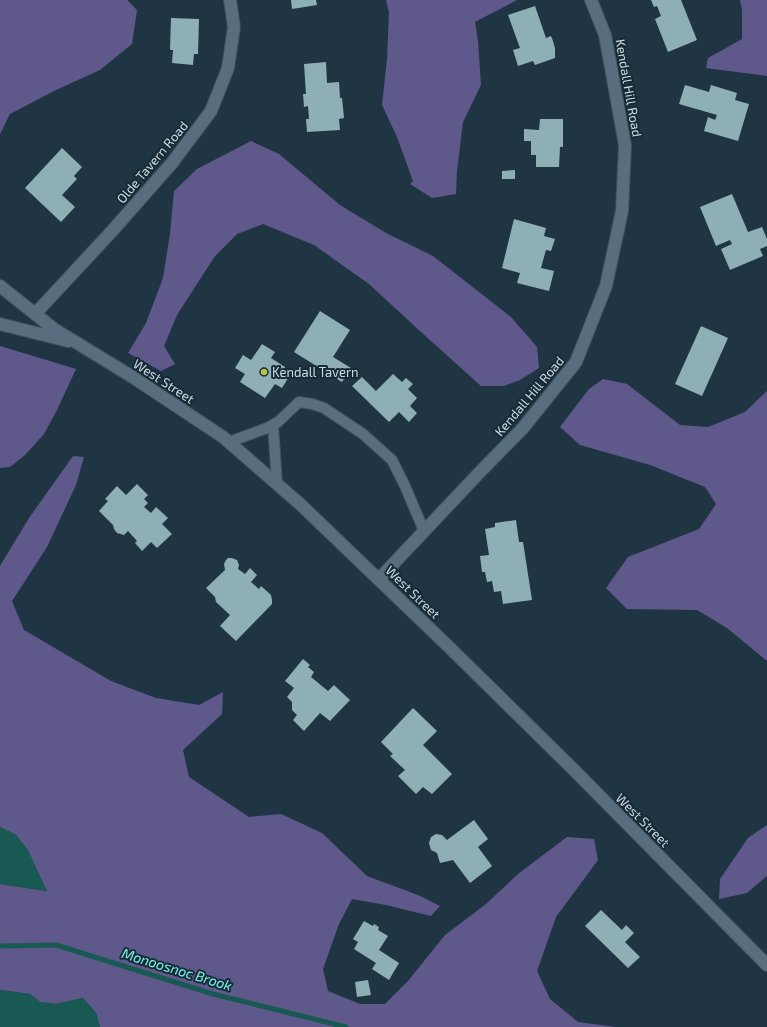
<svg xmlns="http://www.w3.org/2000/svg" width="767" height="1027" viewBox="0 0 767 1027" font-family="'Exo 2',sans-serif">
<rect width="100%" height="100%" fill="#203543"/>
<path fill="#5f588b" d="M0,0h127l10,10 -5,34 -32,26 -46,21 -44,23 -10,20z
M386,0h131l-42,22 3,19 3,44 -18,37 -6,49 -1,23 -24,4 -22,-14 3,-3 -16,-44 -15,-32 5,-46 2,-46z
M740,0h27v76l-61,-8 2,-10 34,-19v-29z
M251,141l28,13 61,51 46,28 47,23 78,61 26,30 2,21 -19,12 -16,6h-23l-60,-54 -52,-48 -55,-39 -51,-21 -26,10 -22,22 -38,59 -13,31 11,18 -14,7 -33,-18 18,-30 17,-45 7,-44 4,-43 23,-22z
M0,346l76,23 -19,41 -13,24 -20,22 -14,11 -10,1z
M603,379l24,5 53,41 28,2 37,-15 22,-21v270l-40,-33 -30,-18 -70,-1 -21,-21 22,-31 71,-28 17,-25 -11,-17 -55,-22 -70,-20 -20,-18 29,-38z
M73,456l11,1 -8,28 -29,62 -35,54 12,29 87,51 45,17 43,7 24,-13 -1,22 -39,36 6,27 60,40 32,-3 41,19 45,43 51,19 22,11 -9,10 -45,-11 -34,-6 -13,25 -16,45 5,22 32,13h25l23,-23 37,-46 41,-31 32,-30 49,-37 27,2 4,21 -42,57 -19,54 13,28 28,23 38,5h-516l-4,-14 -13,-15 -27,6 -16,-2 -10,-8 -30,-4v-106l47,7 -31,-56 -16,-8v-261l29,-48z
M767,825v51l-20,17 -28,6 1,-20 28,-41z"/>
<path fill="#195954" d="M0,827l16,8 12,15 19,41 -47,-7z
M0,990l30,4 10,8 16,2 27,-6 13,15 4,14h-100z"/>
<g fill="none" stroke-linecap="round" stroke-linejoin="round">
<path stroke="#195954" stroke-width="5" d="M0,946l56,-1 157,49 133,33"/>
</g>
<path fill="#8fafb6" d="M291,0h25l1,5 -25,4z
M651,0h30l16,40 -29,12 -13,-33 6,-3 -4,-10 -3,1z
M535,6l11,32 5,-2 2,5 2,7v10l-20,7 -2,-4 -15,5 -5,-16 7,-2 -12,-33z
M171,18l28,1 -1,35h-4l-1,11 -21,-2 1,-13h-3z
M326,62l1,21 12,-1 1,16h2l2,20 -5,1 1,11 -33,2 -1,-13h3l-1,-13 -4,1 -1,-13h3l-2,-30z
M685,85l24,7 2,-7 26,8 -2,7 14,4 -11,37 -34,-10 4,-14 7,3 2,-5 -38,-11z
M540,119h23v28h-3l-1,20h-23v-12h-5v-14h-7v-12l15,1z
M62,148l20,19 -8,9 3,3 -15,16 13,12 -14,15 -36,-34z
M515,170v9h-13v-8z
M732,194l16,38 14,-5 5,12v7l-7,3 3,7 -33,14 -9,-21 11,-5 -2,-4 -14,6 -16,-39z
M514,219l32,9 -2,8 11,3 -4,12 -5,-1 -5,18 13,3 -5,20 -32,-8 3,-10 -18,-5z
M320,311l30,19 -17,27 18,11 -9,14 -48,-30z
M701,326l27,12 -26,58 -27,-12z
M262,344l13,8 -4,6 14,9 -1,3 6,5 -8,13 -7,-4 -10,14 -25,-16 5,-8 -10,-6 8,-13 8,5z
M393,374l9,8 4,-4 7,6 -5,5 9,9 -7,8 7,7 -8,9 -10,-10 -10,10 -37,-36 10,-9 14,14z
M137,484l11,11 -4,4 4,4 -4,4 7,6 5,-6 12,11 -6,6 10,10 -15,14 -6,-6 -9,9 -7,-8 2,-2 -9,-10 -4,4 -7,-2 -3,-4 -1,-4 -14,-14 9,-10 -3,-2 12,-13 9,9z
M516,520l3,22h4l9,58 -29,4 -2,-13 -7,1 -2,-11 -5,1 -2,-10h-3l-2,-16 9,-1 -4,-26 10,-2v-4z
M228,558h4l5,2 2,5 -1,4 7,5 5,-6 7,7 -6,7 8,7 2,-3 10,9 1,5v4l-36,37 -16,-15 10,-11 -14,-13 -1,-5 -9,-9 19,-18 -1,-6 2,-4z
M303,659l7,6 -2,2 6,5 -3,5 17,14 6,-6 16,15 -20,21 -10,-8 -16,18 -11,-11 4,-5 -5,-5v-8l-5,-5 7,-9 -9,-7z
M413,708l24,23 -14,14 29,29 -20,20 -9,-7 -7,7 -18,-18 7,-6 -15,-14 3,-2 -12,-12z
M474,820l14,19 -10,8 14,19 -22,17 -17,-23 -13,3 -3,-10 -6,-3 -2,-7 2,-6 5,-3 6,1 5,5z
M601,910l21,20 4,-5 8,8 -9,9 15,15 -12,11 -43,-42z
M364,921l9,5 1,-2 5,3 -1,3 10,6 -9,14 20,13 -10,17 -17,-11 4,-6 -22,-14 4,-7 -5,-3z
M368,980l3,15 -14,2 -2,-15z"/>
<g fill="none" stroke-linecap="round" stroke-linejoin="round">
<g stroke="#3f525d" stroke-width="12">
<path id="lane" d="M273,425l4,59
M229,442l38,-14 11,-6 21,-20 13,2 12,4 39,26 29,26 13,26 19,45"/>
</g>
<g stroke="#3f525d" stroke-width="14">
<path id="street" d="M0,286l54,43 77,47 92,61 77,67 149,143 124,122 194,196
M35,314l78,-84 59,-67 39,-52 17,-43 6,-41 -4,-27
M0,324l68,17
M379,579l99,-105 45,-46 53,-66 30,-76 16,-75 3,-66 -20,-110 -14,-35"/>
</g>
<use href="#lane" stroke="#586e7e" stroke-width="10"/>
<use href="#street" stroke="#586e7e" stroke-width="12"/>
</g>
<circle fill="#bbc045" stroke="#162b38" stroke-width="1.5" cx="264" cy="372" r="4"/>
<g text-anchor="middle" dominant-baseline="central" stroke-width="4" stroke-linejoin="round" paint-order="stroke">
<g font-size="13" fill="#cedae3" stroke="#162b38">
<text transform="translate(629 88) rotate(80)">Kendall Hill Road</text>
<text transform="translate(152 162) rotate(-50)">Olde Tavern Road</text>
<text transform="translate(164 381) rotate(33)">West Street</text>
<text transform="translate(529 396) rotate(-50)">Kendall Hill Road</text>
<text transform="translate(413 592) rotate(44)">West Street</text>
<text transform="translate(643 820) rotate(45)">West Street</text>
</g>
<g font-size="13" fill="#cedae3" stroke="#162b38" text-anchor="start">
<text x="272" y="372">Kendall Tavern</text>
</g>
<g font-size="14" font-style="italic" fill="#7ff6eb" stroke="#162b38">
<text transform="translate(177 969) rotate(17)">Monoosnoc Brook</text>
</g>
</g>
</svg>
